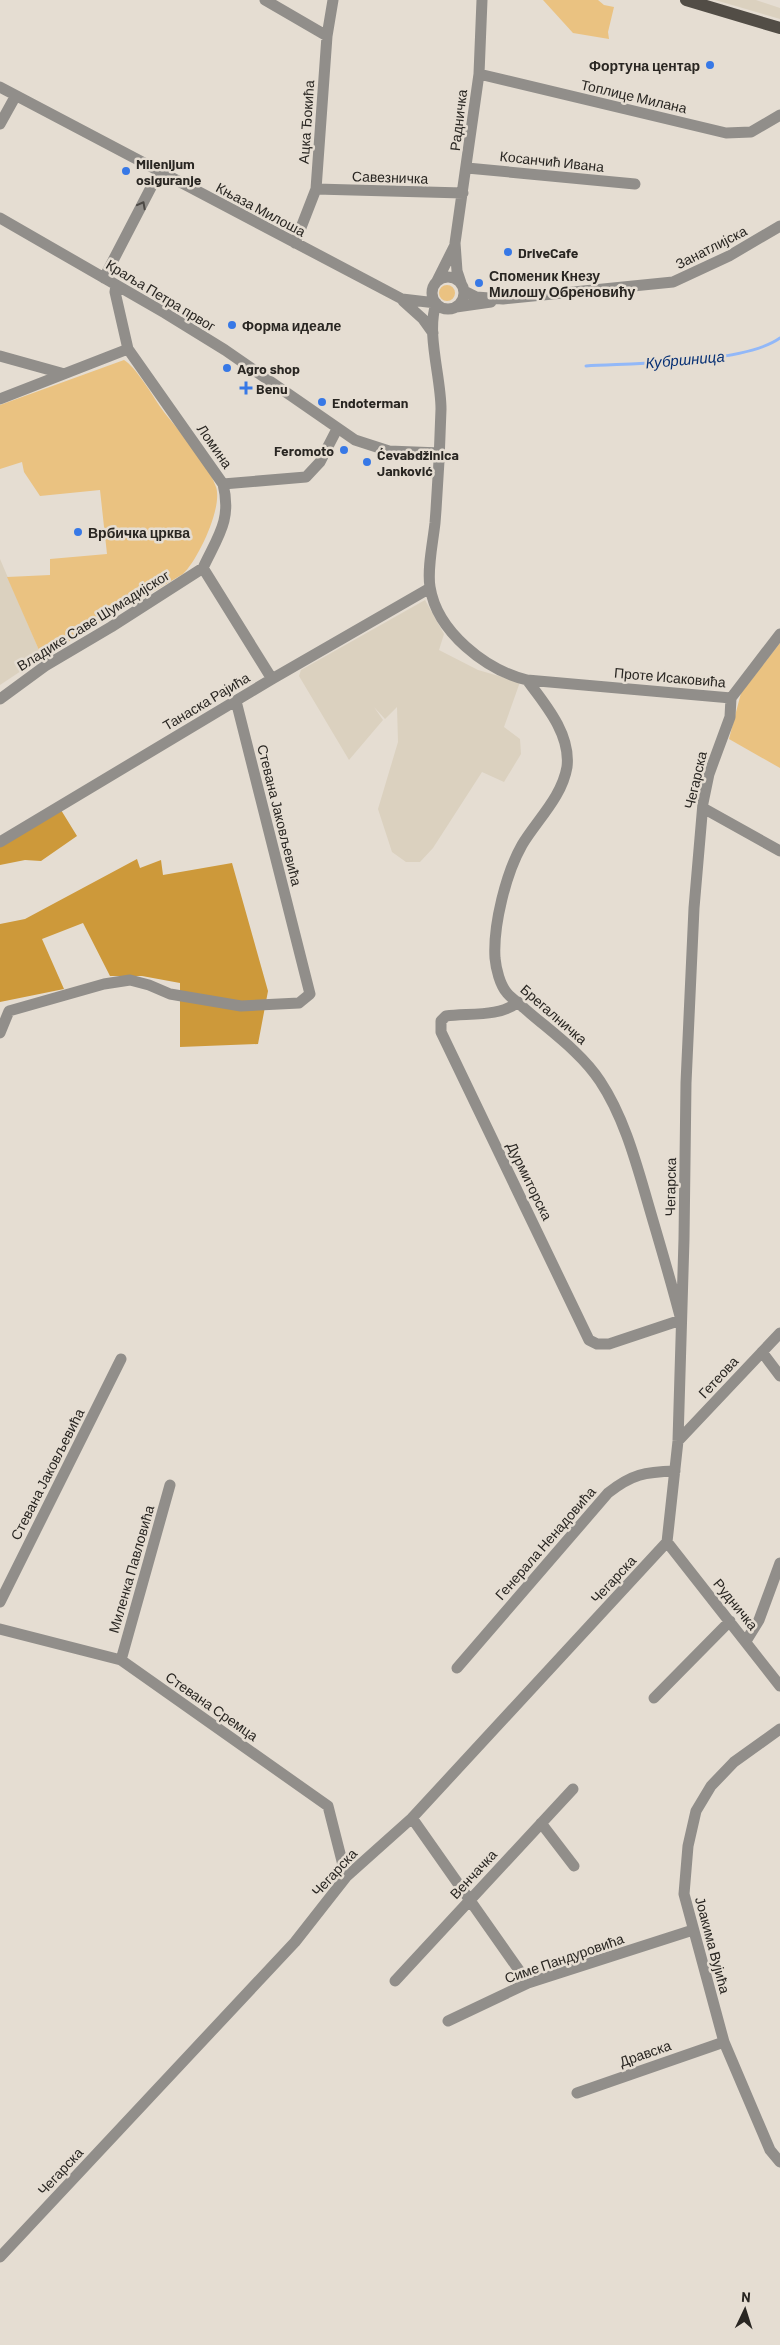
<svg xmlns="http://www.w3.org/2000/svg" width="780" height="2345" viewBox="0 0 780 2345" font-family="Barlow,sans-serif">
<rect width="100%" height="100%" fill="#e5ddd2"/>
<path fill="#dbd1bf" d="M715,0h41l24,8v11z
M0,559l42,98 -42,28z
M425,600l19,34 -5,16 39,20 42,12 -16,45 16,12 1,15 -17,28 -22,-10 -49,76 -13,14h-14l-14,-10 -14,-43 20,-67 -1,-35 -12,12 -11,-12 9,13 -34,40 -50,-84 2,-6z"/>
<path fill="#eac281" d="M543,0h55l6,5 10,2 -6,25 1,7 -36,-6z
M439 293a8 8 0 1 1 16 0a8 8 0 1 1-16 0Z
M124,360c11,6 29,36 37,48 17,23 46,52 55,79 7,20 -18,73 -33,87l-141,83 -35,-80 43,-2v-16l57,-5 -7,-64 -60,6 -16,-24 -2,-10 -22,7v-64z
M780,643v125l-51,-29 12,-46z"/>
<path fill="#cd993a" d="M61,810l16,26 -36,25 -16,-1 -25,5v-19z
M137,859l3,9 21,-8 2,15 69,-12 36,128 -10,53 -78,3v-64l-38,-7h-32l-27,-53 -41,16 22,50 -64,13v-78l25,-5z"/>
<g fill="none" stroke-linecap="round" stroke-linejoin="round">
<path stroke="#92b8f8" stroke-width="3" d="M586,366c48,-3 158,-2 194,-28"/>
<path stroke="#918e8a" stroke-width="11" d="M265,0l62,36
M479,74l247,59 25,-1 29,-17
M0,87l402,212 34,4
M0,124l15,-27
M467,168l168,16
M316,189l147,4
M0,218l165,95 60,37 130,90 34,11 51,2
M295,243l21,-54 11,-153 6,-36
M432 293a16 16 0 1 1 32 0a16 16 0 1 1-32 0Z
M104,278l55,-106
M437,281l17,-34
M461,283l-4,-12 -2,-28 24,-169 3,-74
M116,285l-1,7 13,57 95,135c9,36 -5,52 -20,84l69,111
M464,291l12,6 27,2 170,-17 56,-26 51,-30
M403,301l20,18 10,14
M436,304c-10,29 5,73 5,105 -1,38 -3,76 -6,114 -2,19 -8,46 -5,64 7,45 56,83 97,93l204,18
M456,307l35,-5
M0,356l61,17
M0,399l128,-50
M223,484l83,-7 14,-15 17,-33
M731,698l49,-64
M0,699l45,-33 66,-39 92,-59
M703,808l77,43
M0,842l272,-163 158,-91
M518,1002c-18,15 -49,11 -72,14l-5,5v11l148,308 8,4h12l72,-24c-11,-43 -24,-85 -36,-127 -11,-38 -23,-79 -45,-112 -19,-29 -50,-50 -76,-73 -5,-5 -12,-9 -17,-15 -7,-8 -11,-24 -12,-35 -2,-33 11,-85 27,-113 15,-25 40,-48 45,-78 4,-33 -22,-63 -40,-87
M0,1033l9,-22 95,-27 26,-4 19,5 21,9 71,12 58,-3 11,-9 -74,-293
M762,1352l18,24
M678,1441l102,-108
M667,1542l113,144
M0,1602l121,-243
M0,1629l121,31 207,146 18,71
M746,1641l13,-21 21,-57
M121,1660l49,-175
M457,1668l151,-175c24,-19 37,-21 67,-22
M654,1698l76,-77
M780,1729l-46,33 -23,24 -15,25 -8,35 -4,48 40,148 46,108 10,12
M412,1818l116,165
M541,1823l33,43
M395,1981l178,-192
M448,2021l80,-38 165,-53
M577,2093l147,-51
M0,2257l295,-315 51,-65 66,-59 255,-276 11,-101 6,-202 2,-156 8,-175 9,-105 6,-29 21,-57 1,-19"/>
<path stroke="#524d46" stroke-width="12" d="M686,0l94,28"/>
</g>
<defs><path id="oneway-chevron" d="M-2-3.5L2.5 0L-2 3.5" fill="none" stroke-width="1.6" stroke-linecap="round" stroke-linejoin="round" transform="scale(1.25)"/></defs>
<use stroke="#4d4a46" href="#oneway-chevron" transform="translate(142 205) rotate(-62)"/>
<g fill="#3778e6" stroke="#e5ddd2" stroke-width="2">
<circle cx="710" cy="65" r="5"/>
<circle cx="126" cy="171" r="5"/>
<circle cx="508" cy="252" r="5"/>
<circle cx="479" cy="283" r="5"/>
<circle cx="232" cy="325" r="5"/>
<circle cx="227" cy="368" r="5"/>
<path d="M243.5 380.5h5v5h5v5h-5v5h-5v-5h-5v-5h5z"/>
<circle cx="322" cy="402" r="5"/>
<circle cx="344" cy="450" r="5"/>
<circle cx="367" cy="462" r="5"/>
<circle cx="78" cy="532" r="5"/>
</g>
<g text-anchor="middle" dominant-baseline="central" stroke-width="5" stroke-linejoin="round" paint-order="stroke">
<g font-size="14" font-weight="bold" fill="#292622" stroke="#e5ddd2" text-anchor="start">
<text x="700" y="65" text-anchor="end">Фортуна центар</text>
<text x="136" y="163">Milenijum<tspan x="136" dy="16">osiguranje</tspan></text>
<text x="518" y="252">DriveCafe</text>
<text x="489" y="275">Споменик Кнезу<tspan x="489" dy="16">Милошу Обреновићу</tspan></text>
<text x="242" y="325">Форма идеале</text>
<text x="237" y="368">Agro shop</text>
<text x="256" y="388">Benu</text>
<text x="332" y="402">Endoterman</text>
<text x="334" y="450" text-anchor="end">Feromoto</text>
<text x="377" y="454">Ćevabdžinica<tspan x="377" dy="16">Janković</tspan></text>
<text x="88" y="532">Врбичка црква</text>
</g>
<g font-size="14" fill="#292622" stroke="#e5ddd2">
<text transform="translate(634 96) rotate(13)">Топлице Милана</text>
<text transform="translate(458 120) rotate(-83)">Радничка</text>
<text transform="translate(306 122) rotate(-86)">Ацка Ђокића</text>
<text transform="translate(552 161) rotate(6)">Косанчић Ивана</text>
<text transform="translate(390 177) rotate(2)">Савезничка</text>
<text transform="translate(261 209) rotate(28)">Књаза Милоша</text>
<text transform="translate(711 247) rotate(-27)">Занатлијска</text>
<text transform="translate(161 295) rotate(31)">Краља Петра првог</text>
<text transform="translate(215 446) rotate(55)">Ломина</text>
<text transform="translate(93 620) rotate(-32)">Владике Саве Шумадијског</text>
<text transform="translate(670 677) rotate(5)">Проте Исаковића</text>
<text transform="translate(206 701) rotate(-31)">Танаска Рајића</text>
<text transform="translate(695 780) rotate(-77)">Чегарска</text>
<text transform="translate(280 815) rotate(76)">Стевана Јаковљевића</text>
<text transform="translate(554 1014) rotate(41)">Брегалничка</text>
<text transform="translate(530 1181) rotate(64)">Дурмиторска</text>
<text transform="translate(670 1187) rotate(-89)">Чегарска</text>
<text transform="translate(718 1377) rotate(-47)">Гетеова</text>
<text transform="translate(47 1474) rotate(-63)">Стевана Јаковљевића</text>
<text transform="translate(545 1543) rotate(-49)">Генерала Ненадовића</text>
<text transform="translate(131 1569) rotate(-74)">Миленка Павловића</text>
<text transform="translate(613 1579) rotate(-47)">Чегарска</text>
<text transform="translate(736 1604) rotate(51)">Рудничка</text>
<text transform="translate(212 1706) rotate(35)">Стевана Сремца</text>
<text transform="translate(334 1872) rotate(-47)">Чегарска</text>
<text transform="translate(473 1874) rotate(-47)">Венчачка</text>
<text transform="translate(713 1945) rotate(75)">Јоакима Вујића</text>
<text transform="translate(564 1958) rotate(-19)">Симе Пандуровића</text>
<text transform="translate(645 2053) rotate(-19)">Дравска</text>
<text transform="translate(60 2171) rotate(-47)">Чегарска</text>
</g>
<g font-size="15" font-style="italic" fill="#083175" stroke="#e5ddd2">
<text transform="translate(685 359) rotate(-5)">Кубршница</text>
</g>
</g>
<g transform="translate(745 2310) rotate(4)" stroke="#e5ddd2" stroke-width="4" paint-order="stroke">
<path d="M0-4L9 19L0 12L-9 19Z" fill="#292622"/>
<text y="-8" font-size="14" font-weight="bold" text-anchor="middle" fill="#292622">N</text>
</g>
</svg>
